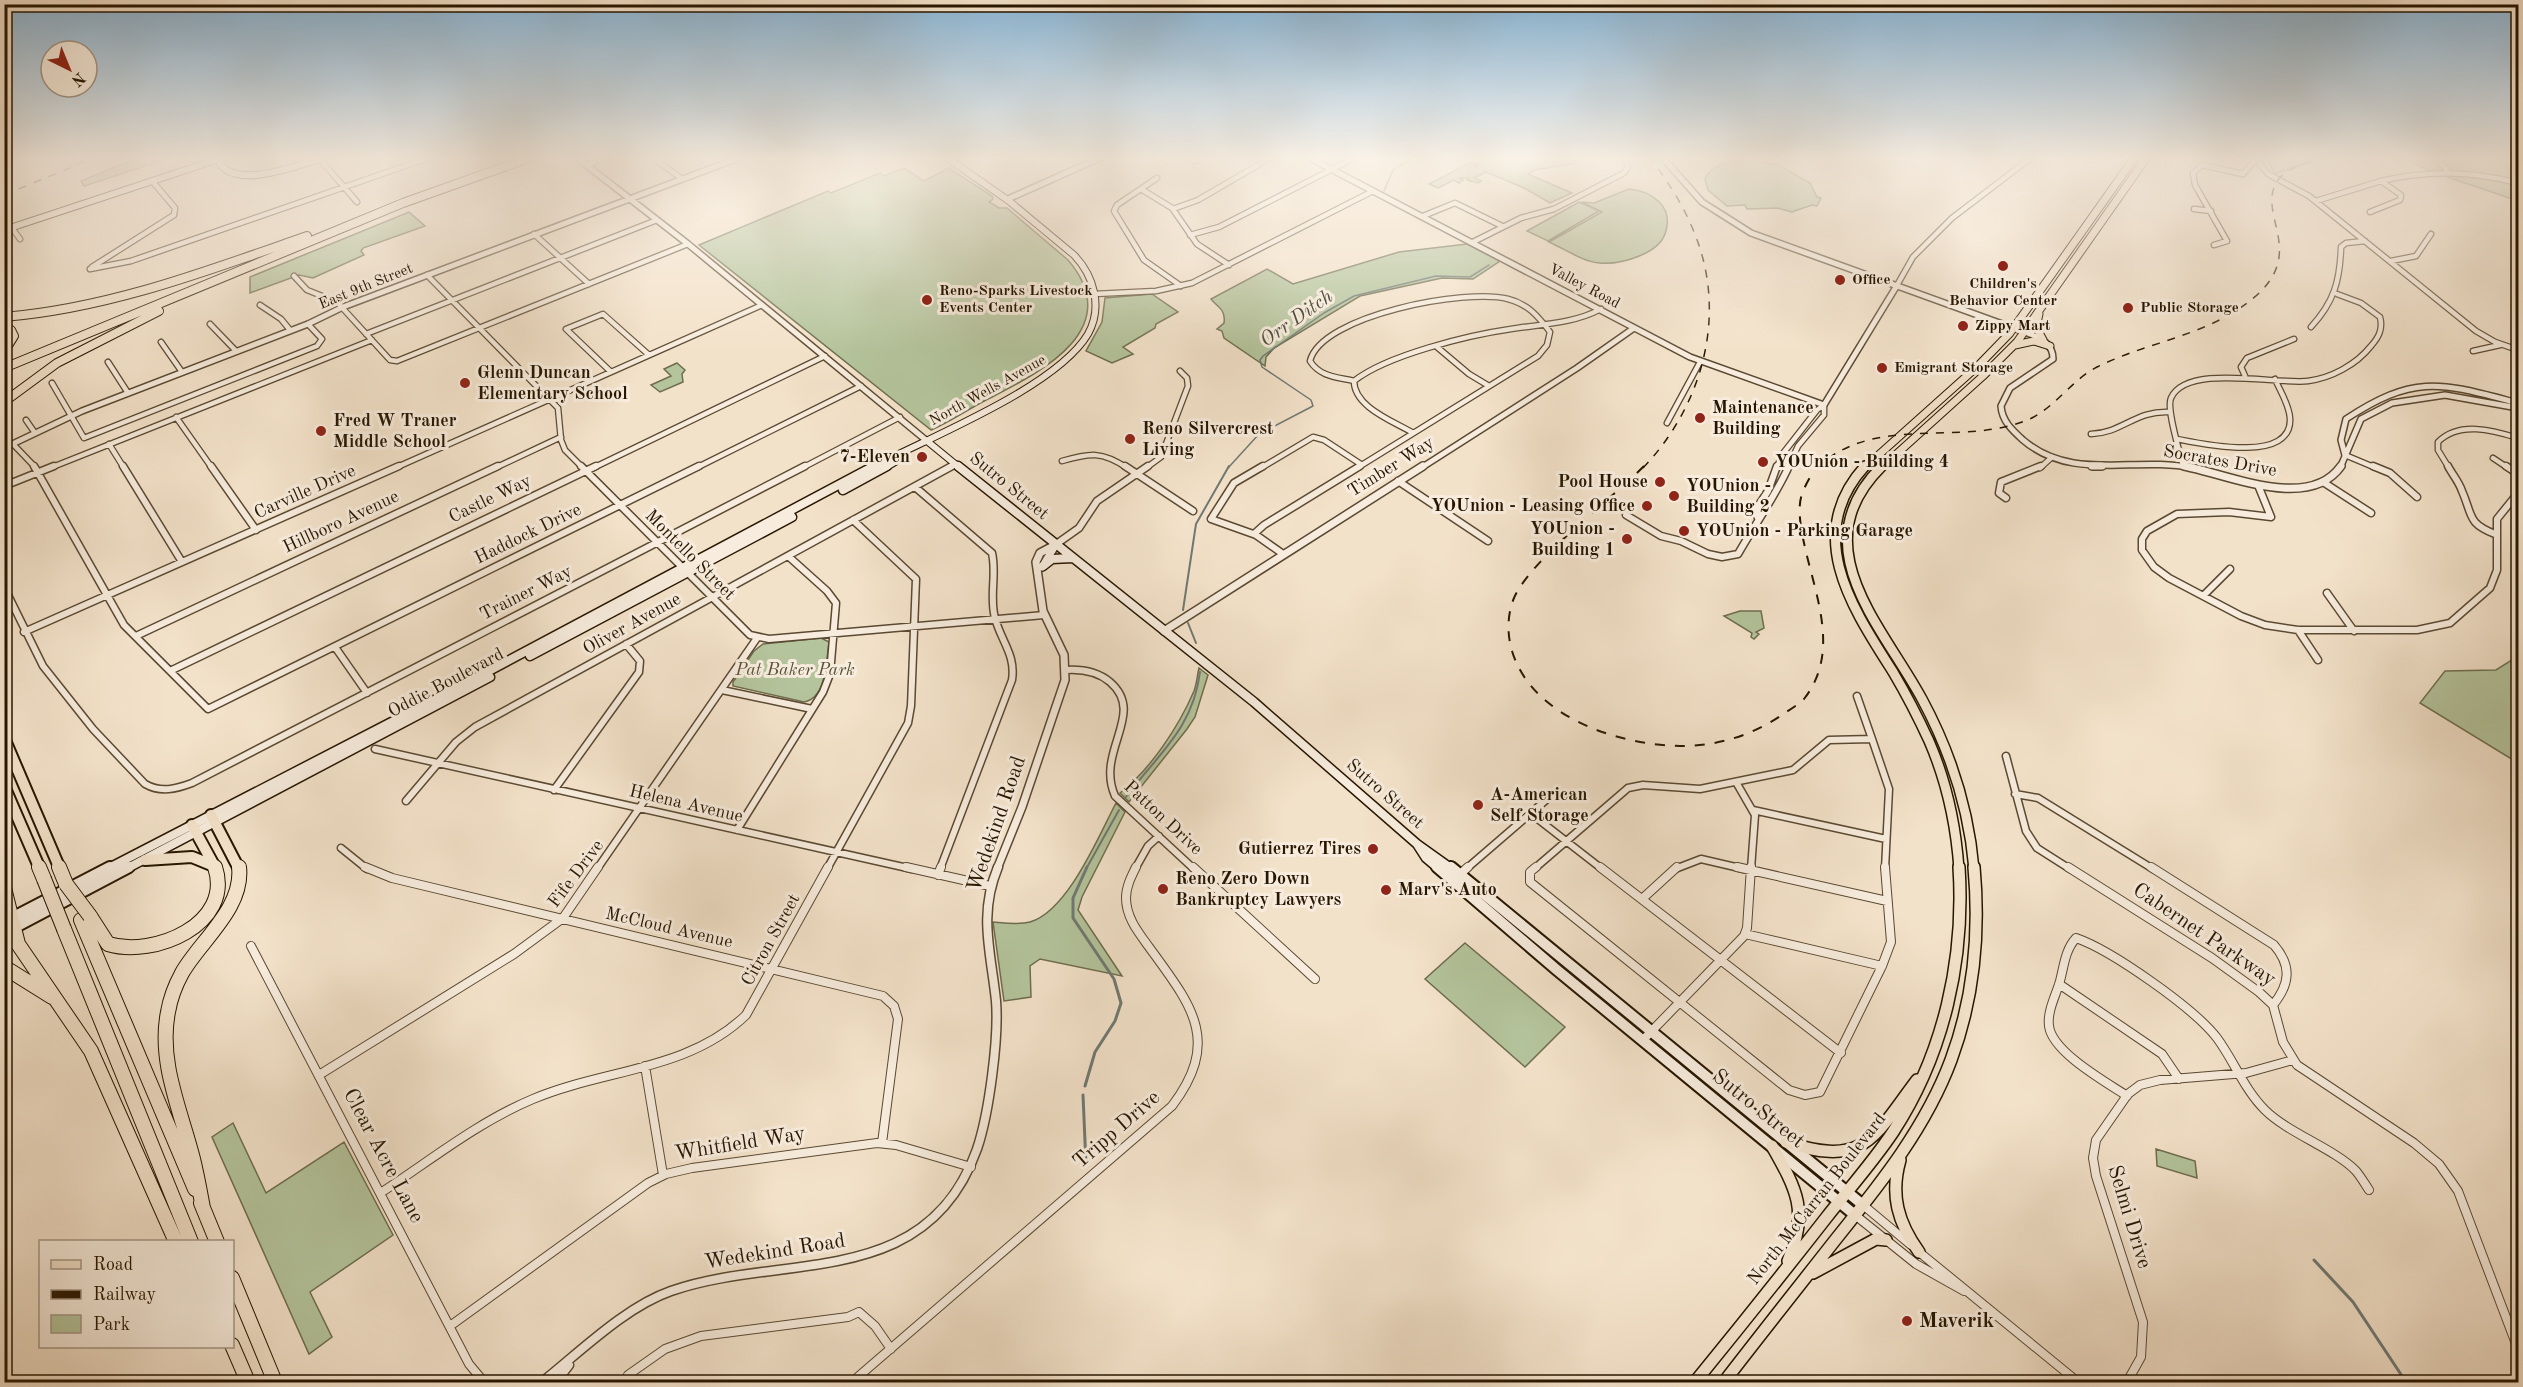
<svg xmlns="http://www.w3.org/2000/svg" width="2523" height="1387" viewBox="0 0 2523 1387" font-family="'Old Standard TT',serif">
<rect width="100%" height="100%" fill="#f3e2ca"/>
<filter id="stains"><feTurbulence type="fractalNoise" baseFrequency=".00333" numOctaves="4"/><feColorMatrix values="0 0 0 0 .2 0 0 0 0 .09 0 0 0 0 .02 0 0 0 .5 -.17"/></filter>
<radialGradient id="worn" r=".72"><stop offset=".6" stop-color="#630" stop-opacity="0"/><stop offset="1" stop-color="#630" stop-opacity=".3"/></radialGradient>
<path fill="#b4c49c" stroke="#6e6d4e" stroke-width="1.5" d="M139,157h33l-88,29 -3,-5z
M1492,157h79l6,6 -43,7 -6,4 44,19 -22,10 -26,-15 -38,-16 -12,6 7,3 -3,2 -11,-3 2,-2h-10l4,2 -4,3 -5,-3 -16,8 -9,-4 41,-21 8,4 -3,-3z
M2266,157h57l-48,17z
M2401,157h117v44l-88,-30z
M1742,160l35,4 33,19 7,14 4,1 -4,8 -5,-1 -20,7 -15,-4 -30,1 -2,-4 -18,1 -19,-16 -3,-11c6,-15 23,-17 37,-19z
M904,168l20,13 25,-13 43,28 1,3 -4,3 10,6h8l61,52c58,68 -25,111 -76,137 -21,10 -40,24 -61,33l-232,-185 129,-54 3,2 49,-20 4,3z
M1629,189c22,2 46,17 36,45 -7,20 -45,31 -65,29 -17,-1 -35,-14 -51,-21l53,-30 -20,-10 12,1z
M1579,202l20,9 -51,30 -21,-10z
M409,212l16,14 -62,22 -2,3 3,4 -51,23 -14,-3 -49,18v-16z
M1467,244l33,17 -27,18 -31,-1 -82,18 -86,52 -8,9 -1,9 -41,-28 -2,-7 -5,-2 7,-6c2,-14 -7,-16 -13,-24l56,-30 26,15 106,-32z
M1152,294l26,18 -22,12 -1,4 -32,19 10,7 -21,9 -26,-12 16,-29 3,-24z
M677,363l8,7 -3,4 1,8 -23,10 -9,-7 20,-9 -7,-7z
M1740,611h21l3,17 -8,4 3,2 -5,5 -3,-2 1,-4 -28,-17z
M821,638l8,4c-3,19 -2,56 -25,60l-71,-16v-4l21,-31 9,-7z
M2518,656v107l-98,-60 25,-32 51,-1z
M1199,668l9,7 -13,42 -8,12 -58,73 -9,-9c31,-24 59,-67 74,-102 3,-8 3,-15 5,-23z
M1116,803l9,9 -43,85 -4,13 44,66 -82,-17 -10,7 1,31 -27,4 -11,-79c12,1 26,3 37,0 38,-11 69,-87 86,-119z
M1465,943l100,84 -40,40 -100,-88z
M233,1123l33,70 78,-51 49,93 -83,57 22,45 -23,17 -97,-217z
M2156,1149l39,12 2,17 -40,-12z"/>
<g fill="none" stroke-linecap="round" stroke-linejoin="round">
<path stroke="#707973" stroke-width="1.5" d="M1384,191l9,-21 21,-13
M1228,468l31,-34 54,-28 -2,-6 -49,-33 -2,-7 3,-4 61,-43 30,-17 82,-20 34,1 19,-12"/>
<path stroke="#707973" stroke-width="2" d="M1183,610l13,-86 33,-58
M1188,623l8,20
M1126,797c32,-43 67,-68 74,-125
M1086,869l33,-59"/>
<path stroke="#707973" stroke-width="3" d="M1085,1086l10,-34 20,-31 6,-18 -7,-24 -41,-61v-20l14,-31
M1083,1095l3,70
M2314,1260l39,42 53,80"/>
<g stroke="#5a4932" stroke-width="7">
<path id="minor-far2" d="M318,157l39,45
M652,157l30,22
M1187,157l9,4
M2257,157v4l11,13 41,22 167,135 19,11 23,8
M2442,157l-3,4 8,9
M587,165l22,-8
M1157,178l-40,27 -3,6 30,49 37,26
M2381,181c47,-11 90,-10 137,2
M1141,189l31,19 25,36 32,21
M2316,201l65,-20 20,14 -1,5 -30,12
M1173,209l25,-9 74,-43
M2194,209l17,2
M1423,216l32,-13 47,23
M12,228l8,11
M534,234l55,50
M1190,235l29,-8 137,-70
M1473,242l48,-24 33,-9 70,-36 4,-6 -4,-10
M2214,245l13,-4 -32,-56 -2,-12 9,-8 41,9 13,-15
M2391,261l25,-5 15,-22
M92,267l82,-52 1,-7 -22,-26
M90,269l41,-8 300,-104
M427,275l131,133 3,32 4,10 18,18
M294,276l13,14 30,12 53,58 7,1 291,-117
M1896,287l17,-30 39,-39 80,-61
M1094,294l62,-3 36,-8 181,-92
M260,305l21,14 9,11
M210,324l26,27
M2311,327c23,-25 29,-46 30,-80l5,-4 19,-2
M366,334l291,-114
M161,342l21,30
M1437,347l32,27 20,12
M2473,351l27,-6
M108,362l20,31
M611,372l-45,-43 37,-15 46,41
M2245,376l-4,-9 6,-9 47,-19
M1354,381c33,-26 115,-46 157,-52 31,-5 61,-5 90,-20
M1354,381c0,26 39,40 59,52
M1354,381c-17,-4 -34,-4 -44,-20 11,-46 157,-73 198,-62 20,5 30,17 42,33l-3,13 -9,11 -181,112
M52,383l32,55 233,-92 5,-7 -14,-15
M176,417l36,51
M26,420l9,13
M1667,423l33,-61
M2091,434c32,-1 44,-24 79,-22
M2177,439c25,5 116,25 113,-21 -1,-14 -10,-27 -15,-39
M13,444l23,24
M109,444l15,24
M2345,455l31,13
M2493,458l15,10
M1062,461c28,-8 40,-10 65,7
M2183,466c-3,-14 -17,-57 -12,-68 16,-35 106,-13 137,-17 23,-3 48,-16 63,-35 8,-9 12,-17 9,-29l-19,-14 -24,-9
M50,468l322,-128
M395,468l367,-163
M495,468l66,-31
M593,468l232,-112
M696,468l165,-82
M802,468l98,-51
M949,468l7,-4
M1146,468l15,-11 27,-71 -1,-8 -7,-7
M1261,468l52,-31 11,3 38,25
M1777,468l4,-12 36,-46 7,-5
M1788,468l10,-22 26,-31v-10
M2040,468l12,-11
M2449,468l-11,-18v-8c21,-21 54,-12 80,-4"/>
</g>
<g stroke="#5a4932" stroke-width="9">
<path id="minor-far1" d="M34,466l90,159 84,84 491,-243
M123,466l59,96
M211,466l45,64
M581,466l169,169 19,4 275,-24
M1125,466l68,45
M1263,466l-29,17 -23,36 45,16 27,19
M2373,466l17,7 27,24
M2448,466c4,8 11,16 14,25 11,25 5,32 33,43
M2506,466l12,8
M1398,481l90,60
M2323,482l48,31
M2258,485l13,32
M4,486l50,-20
M915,487l77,66c5,22 -3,44 3,65 6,23 21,37 17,62l-72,189
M2006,498l-7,-5 2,-11 40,-16
M1626,515l35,21 20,5 27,13 14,3 16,-3c17,-30 37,-57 51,-88
M2271,517l-42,-5 -52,2 -30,17 -5,8v11l12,17 15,11 72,38 24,9 33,5h119l33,-7 40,-35 7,-18v-51l21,-26
M1758,518l-3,-7 13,-20 9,-25
M1254,534l10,-9 96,-59
M1055,545l24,-17 18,-27 51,-35
M4,587l39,79 50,63 52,55c16,9 31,5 47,-1l613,-317
M2327,593l27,38
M2203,596l27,-27
M2298,630l20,30
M24,632l375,-166
M136,636l362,-170
M335,647l32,46
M1066,670c16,-1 32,2 44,12 37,32 -15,69 5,114l79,73
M170,671l426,-205
M722,690l90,19
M1857,696l15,43
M1872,739l17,50 -4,80
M375,749l537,120
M2006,756l20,75 11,17 33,21
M1736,782l19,33 -4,54
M554,790l85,-118 1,-11 -14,-17
M2015,794l23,4 115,71
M406,801l50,-59 19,-15 477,-261
M1753,810l133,29
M1530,813l72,56
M737,830l86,-138 7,-18 6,-71 -9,-12 -39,-35
M341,848l26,21
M597,869l160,-231
M827,869l81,-146 3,-17 5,-127 -63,-59
M1135,869l13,-23 11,-10
M1466,869l80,-69
M1534,869l94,-81 15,-3 57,4 93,-19 36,-30 43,-1
M1675,869l26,-10 43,10"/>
</g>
<g stroke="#5a4932" stroke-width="10">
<path id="minor" d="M365,867l27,11 491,118 11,10 4,13 -16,124
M906,867l84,19
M1193,867l122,112
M1536,867l-6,5v10l259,208 16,5 15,-3 62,-126 9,-24 -6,-75
M1600,867l241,186
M1737,867l150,34
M2068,867l144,91 47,34 14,13 10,37 14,23 117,78 25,21 19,27 60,158
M2151,867l123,78c18,21 16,39 -1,60
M938,875l3,-8
M1458,876l10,-9
M1642,899l35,-32
M1745,934l137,32
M251,946l218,418 15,18
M2059,984l103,70 17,25
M1643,1040l101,-104 3,-8 4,-61
M645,1066l18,109
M319,1075l195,-121 49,-36 35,-51
M2127,1096c-21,-14 -75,-44 -78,-70 -2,-15 7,-31 11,-45 4,-15 5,-31 16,-43 35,12 118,70 141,100 17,23 27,51 48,72 23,23 70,39 91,61 5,6 9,13 13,19
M382,1192c49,-32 96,-70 151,-93 71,-30 155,-28 213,-84l82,-148
M1863,1205l48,40
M1855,1215l61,49 48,27
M1919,1252l159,130
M450,1326l198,-143 18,-9 26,-6 185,-25 19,2 75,22
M637,1382l-9,-7 37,-26 36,-13 147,-19 11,-5 16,14 16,23
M852,1382l320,-276c50,-66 19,-101 -23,-159 -11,-15 -23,-30 -23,-49 0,-11 5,-21 10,-31
M2127,1382l14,-25 2,-35 -47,-146 -3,-18 3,-18 32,-46 12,-9 20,-5 86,-7 47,-13"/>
</g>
<g stroke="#5a4932" stroke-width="8">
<path id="tertiary-far2" d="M576,157l112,87 239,197
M1308,157l382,200 134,48 72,-118
M1662,157l40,45 49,31 279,101c12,5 23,10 23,25l-43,29 -9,18c1,15 11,24 22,34 49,42 111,16 169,28
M1008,199l94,-42
M4,448l78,-37 226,-87 35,-17 398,-150
M2345,455l-4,-15 5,-21c70,-46 95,-36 172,-16
M1421,468l156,-100 57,-40
M2340,468l21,-49 31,-16 53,-8 73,13"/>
</g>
<g stroke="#5a4932" stroke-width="10">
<path id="tertiary-far1" d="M2092,466h10
M2184,466c43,8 125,46 157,0
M1042,567l13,-21
M1164,631l259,-165
M997,869l25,-62 43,-127 -1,-25 -21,-44 -7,-49 4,-9 15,-8"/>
</g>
<g stroke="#5a4932" stroke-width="11">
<path id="tertiary" d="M542,1382c38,-30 83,-75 129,-91 112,-39 255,1 306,-142 12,-35 22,-112 19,-148 -5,-49 -18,-86 2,-134
M556,1382l13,-17"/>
</g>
<g stroke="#271600" stroke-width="8">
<path id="secondary-far2" d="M218,159c12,34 84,5 107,-2
M4,230l221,-73
M927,441l33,27
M871,468c56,-30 185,-80 217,-134 15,-27 6,-58 -14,-79l-65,-54 -63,-44
M885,468l10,-6 3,-6"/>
</g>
<g stroke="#271600" stroke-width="11">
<path id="secondary-far1" d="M958,466l296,236 163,142 35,25
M843,490l44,-24
M1043,566l9,-7 20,-1
M530,656l262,-139
M1417,844l9,14 13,11
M107,869l333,-172 434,-231
M126,869l364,-192"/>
</g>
<g stroke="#271600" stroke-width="14">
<path id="secondary" d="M1437,867l120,103 298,245
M1451,867l412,338
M4,922l106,-55
M4,933l125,-66"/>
</g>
<g stroke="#271600" stroke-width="9">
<path id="primary-far2" d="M2039,314l-3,13 7,13
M2015,345l19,-4 16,5
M1864,468l114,-102 32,-33 125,-176
M1881,468l102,-92 34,-34 130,-185"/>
</g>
<g stroke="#271600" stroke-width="12">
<path id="primary-far1" d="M1865,466c-63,69 -12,143 28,206 13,22 25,45 36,69 17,39 27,85 30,128
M1882,466c-81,80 0,159 40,233 28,52 47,111 52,170"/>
</g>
<g stroke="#271600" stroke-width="14">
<path id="primary" d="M1786,1142c79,26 87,-4 131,-62
M1772,1146c25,44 37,66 16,115
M1900,1160c-10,35 -2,63 19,92
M1813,1273l63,-34 10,1
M1695,1382c44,-54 88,-109 131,-164 22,-28 47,-56 67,-86 51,-78 72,-173 66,-265
M1724,1382c37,-48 75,-96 112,-143 45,-56 90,-112 115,-179 23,-62 29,-128 23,-193"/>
</g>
<g stroke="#271600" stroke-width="10">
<path id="motorway-far2" d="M4,317c106,-9 203,-46 303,-81
M4,326l7,4 3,6 -10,16
M4,368l399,-165 129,-46
M4,402l53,-39 102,-52"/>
</g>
<g stroke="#271600" stroke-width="14">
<path id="motorway-far1" d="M4,738l56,131
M4,786l36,83
M211,815l28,54
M192,825l24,44
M145,860l47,-3 22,9"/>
</g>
<g stroke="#271600" stroke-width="16">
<path id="motorway" d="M39,867l5,12
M59,867l7,17
M4,888l14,56 73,107 85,191
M90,916l18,28c46,14 126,-20 107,-77
M81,920l114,269
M64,929l127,313
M4,967l48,30
M201,1203l16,39
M203,1208c-3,-16 -6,-33 -10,-49 -12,-48 -35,-97 -25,-147 2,-12 8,-28 14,-39 18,-32 62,-65 57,-106
M232,1278l43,104
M232,1345l16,37"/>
</g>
<use href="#minor-far2" stroke="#f7ecdd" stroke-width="4.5"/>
<use href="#minor-far1" stroke="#f7ecdd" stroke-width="6"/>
<use href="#minor" stroke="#f7ecdd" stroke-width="8"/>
<use href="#tertiary-far2" stroke="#f7ecdd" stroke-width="5"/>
<use href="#tertiary-far1" stroke="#f7ecdd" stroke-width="7"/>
<use href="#tertiary" stroke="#f7ecdd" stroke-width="8"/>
<use href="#secondary-far2" stroke="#f7ecdd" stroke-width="6"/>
<use href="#secondary-far1" stroke="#f7ecdd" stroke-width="8"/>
<use href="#secondary" stroke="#f7ecdd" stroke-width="10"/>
<use href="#primary-far2" stroke="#f3e2ca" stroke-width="7"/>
<use href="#primary-far1" stroke="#f3e2ca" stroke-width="9"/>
<use href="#primary" stroke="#f3e2ca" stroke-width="11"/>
<use href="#motorway-far2" stroke="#f3e2ca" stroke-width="8"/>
<use href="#motorway-far1" stroke="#f3e2ca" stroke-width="10"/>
<use href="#motorway" stroke="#f3e2ca" stroke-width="14"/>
<path stroke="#271600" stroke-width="1.5" stroke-dasharray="8 8" stroke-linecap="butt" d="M4,195l92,-38
M1643,468c60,-63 85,-154 51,-236 -11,-28 -27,-51 -44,-75
M1816,468c61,-55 139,-21 209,-47 29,-11 45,-40 72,-54 46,-23 100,-30 143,-59 77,-51 13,-92 38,-128 10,-14 34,-18 49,-23"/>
<path stroke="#271600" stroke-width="2" stroke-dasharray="10 10" stroke-linecap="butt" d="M1644,466c-33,34 -113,93 -130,132 -7,17 -7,36 -2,53 20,66 106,94 168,95 37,0 71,-10 102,-31 7,-5 16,-10 22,-16 37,-47 11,-104 0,-156 -3,-14 -7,-35 -2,-49 3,-9 10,-20 15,-28"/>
<g stroke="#271600" stroke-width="16" stroke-linecap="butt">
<path id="motorway-bridge" d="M44,879l20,50
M66,884l24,32"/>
</g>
<use href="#motorway-bridge" stroke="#f3e2ca" stroke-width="14"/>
</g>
<linearGradient id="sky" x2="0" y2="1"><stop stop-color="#8bb7d8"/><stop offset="0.45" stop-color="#faf2e7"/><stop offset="1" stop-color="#faf2e7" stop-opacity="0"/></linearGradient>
<rect width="2523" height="351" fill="url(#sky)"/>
<g fill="#8f2418" stroke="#f7ecdd" stroke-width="2">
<circle cx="2003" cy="266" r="6"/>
<circle cx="1840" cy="280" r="6"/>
<circle cx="927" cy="300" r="6"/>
<circle cx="2128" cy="308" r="6"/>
<circle cx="1963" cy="326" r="6"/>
<circle cx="1882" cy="368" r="6"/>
<circle cx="465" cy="383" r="6"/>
<circle cx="1700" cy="418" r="6"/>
<circle cx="321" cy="431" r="6"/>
<circle cx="1130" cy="439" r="6"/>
<circle cx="922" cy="457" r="6"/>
<circle cx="1763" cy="462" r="6"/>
<circle cx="1660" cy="482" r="6"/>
<circle cx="1674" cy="496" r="6"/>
<circle cx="1647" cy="506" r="6"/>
<circle cx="1684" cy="531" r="6"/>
<circle cx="1627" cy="539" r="6"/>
<circle cx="1478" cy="805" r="6"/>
<circle cx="1373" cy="849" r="6"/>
<circle cx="1163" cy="889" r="6"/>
<circle cx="1386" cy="890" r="6"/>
<circle cx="1907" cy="1321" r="6"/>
</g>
<g text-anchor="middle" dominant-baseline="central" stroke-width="6" stroke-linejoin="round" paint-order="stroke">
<g font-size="15" font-weight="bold" fill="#271600" stroke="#f7ecdd" text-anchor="start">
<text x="1852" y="280">Office</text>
<text x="2003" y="284" text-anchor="middle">Children's<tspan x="2003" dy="17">Behavior Center</tspan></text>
<text x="939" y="291">Reno-Sparks Livestock<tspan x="939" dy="17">Events Center</tspan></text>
<text x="2140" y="308">Public Storage</text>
<text x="1975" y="326">Zippy Mart</text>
<text x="1894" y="368">Emigrant Storage</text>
</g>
<g font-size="15" fill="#271600" stroke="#f7ecdd">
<text transform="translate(366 287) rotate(-22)">East 9th Street</text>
<text transform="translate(1584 287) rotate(28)">Valley Road</text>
<text transform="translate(988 391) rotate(-29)">North Wells Avenue</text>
</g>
<g font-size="18" font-weight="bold" fill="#271600" stroke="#f7ecdd" text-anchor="start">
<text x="477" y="373">Glenn Duncan<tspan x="477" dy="21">Elementary School</tspan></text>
<text x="1712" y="408">Maintenance<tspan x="1712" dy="21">Building</tspan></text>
<text x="333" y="421">Fred W Traner<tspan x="333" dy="21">Middle School</tspan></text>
<text x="1142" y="429">Reno Silvercrest<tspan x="1142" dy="21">Living</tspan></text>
<text x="910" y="457" text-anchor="end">7-Eleven</text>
<text x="1775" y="462">YOUnion - Building 4</text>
<text x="1648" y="482" text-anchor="end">Pool House</text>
<text x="1686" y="486">YOUnion -<tspan x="1686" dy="21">Building 2</tspan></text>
<text x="1635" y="506" text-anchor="end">YOUnion - Leasing Office</text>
<text x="1615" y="529" text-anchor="end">YOUnion -<tspan x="1615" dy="21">Building 1</tspan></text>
<text x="1696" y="531">YOUnion - Parking Garage</text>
<text x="1490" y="795">A-American<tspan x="1490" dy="21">Self Storage</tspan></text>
<text x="1361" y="849" text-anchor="end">Gutierrez Tires</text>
<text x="1175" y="879">Reno Zero Down<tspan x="1175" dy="21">Bankruptcy Lawyers</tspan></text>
<text x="1398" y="890">Marv's Auto</text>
</g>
<g font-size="18" fill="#271600" stroke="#f7ecdd">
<text transform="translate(2220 461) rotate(10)">Socrates Drive</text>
<text transform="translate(1391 467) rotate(-32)">Timber Way</text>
<text transform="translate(1009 486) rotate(39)">Sutro Street</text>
<text transform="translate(305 492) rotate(-24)">Carville Drive</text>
<text transform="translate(490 499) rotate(-26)">Castle Way</text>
<text transform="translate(341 522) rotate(-25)">Hillboro Avenue</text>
<text transform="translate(528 534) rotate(-26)">Haddock Drive</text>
<text transform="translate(690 555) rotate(45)">Montello Street</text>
<text transform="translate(526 593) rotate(-27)">Trainer Way</text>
<text transform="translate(632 624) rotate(-29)">Oliver Avenue</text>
<text transform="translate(446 683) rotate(-28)">Oddie Boulevard</text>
<text transform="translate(1385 794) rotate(41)">Sutro Street</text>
<text transform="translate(686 804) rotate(13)">Helena Avenue</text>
<text transform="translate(1163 818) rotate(43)">Patton Drive</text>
<text transform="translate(576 874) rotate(-53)">Fife Drive</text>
<text transform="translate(669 928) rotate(13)">McCloud Avenue</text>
<text transform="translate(771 940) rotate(-61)">Citron Street</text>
<text transform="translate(1817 1199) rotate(-52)">North McCarran Boulevard</text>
</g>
<g font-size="18" font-style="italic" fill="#585337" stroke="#f7ecdd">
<text x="795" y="670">Pat Baker Park</text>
</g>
<g font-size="20" font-style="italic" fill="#515043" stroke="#f7ecdd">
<text transform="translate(1297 319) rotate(-35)">Orr Ditch</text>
</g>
<g font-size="21" fill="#271600" stroke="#f7ecdd">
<text transform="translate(997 824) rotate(-71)">Wedekind Road</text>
<text transform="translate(2204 935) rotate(34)">Cabernet Parkway</text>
<text transform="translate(1758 1109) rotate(39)">Sutro Street</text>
<text transform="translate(1117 1130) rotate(-41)">Tripp Drive</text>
<text transform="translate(740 1144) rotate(-9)">Whitfield Way</text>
<text transform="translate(383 1156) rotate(62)">Clear Acre Lane</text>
<text transform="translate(2129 1217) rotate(73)">Selmi Drive</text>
<text transform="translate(775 1252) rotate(-9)">Wedekind Road</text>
</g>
<g font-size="21" font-weight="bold" fill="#271600" stroke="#f7ecdd" text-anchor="start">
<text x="1919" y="1321">Maverik</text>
</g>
</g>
<rect width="2523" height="1387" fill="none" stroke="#f3e2ca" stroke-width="24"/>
<rect x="6" y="6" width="2511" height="1375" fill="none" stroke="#271600" stroke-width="3"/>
<rect x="12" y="12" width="2499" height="1363" fill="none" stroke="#271600" stroke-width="1.5"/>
<rect x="39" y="1240" width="195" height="108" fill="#f7ecdd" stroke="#a49685" stroke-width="1.5"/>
<rect x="51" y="1260" width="30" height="9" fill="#f3e2ca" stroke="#a49685" stroke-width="1.5"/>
<text x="93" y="1270" font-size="18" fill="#271600">Road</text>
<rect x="51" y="1290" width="30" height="9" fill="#271600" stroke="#a49685" stroke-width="1.5"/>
<text x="93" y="1300" font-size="18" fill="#271600">Railway</text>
<rect x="51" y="1315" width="30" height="18" fill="#b4c49c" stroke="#a49685" stroke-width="1.5"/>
<text x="93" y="1330" font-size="18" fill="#271600">Park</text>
<g transform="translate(69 69) rotate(137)"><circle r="28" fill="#f7ecdd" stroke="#a49685" stroke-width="1.5"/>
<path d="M0-4.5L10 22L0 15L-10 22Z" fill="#8f2418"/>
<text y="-9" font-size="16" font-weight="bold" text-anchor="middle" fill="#271600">N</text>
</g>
<rect width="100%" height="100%" filter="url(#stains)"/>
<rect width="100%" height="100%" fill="url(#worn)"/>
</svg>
